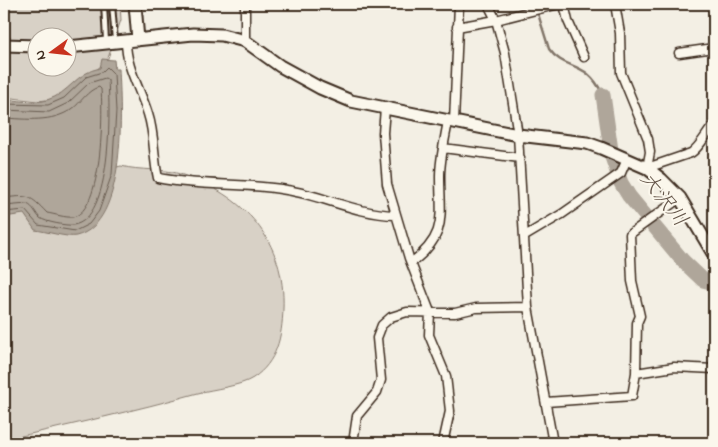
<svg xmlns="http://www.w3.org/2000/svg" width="718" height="447" viewBox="0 0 718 447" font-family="'Indie Flower','Klee One',sans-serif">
<rect width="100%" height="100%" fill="#f3efe4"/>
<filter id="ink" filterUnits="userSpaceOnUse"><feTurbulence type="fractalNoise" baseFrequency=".02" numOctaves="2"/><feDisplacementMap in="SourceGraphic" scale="10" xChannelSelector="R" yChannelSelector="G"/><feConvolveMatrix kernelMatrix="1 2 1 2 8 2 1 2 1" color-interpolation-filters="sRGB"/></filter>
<g filter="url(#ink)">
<path fill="#d8d1c6" stroke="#8a7e72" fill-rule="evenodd" d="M4,4h116l1,16 -14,41 -45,37 -24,3 -34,-4zM38,38h30v30h-30z
M121,166c19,5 41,2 59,8 64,20 106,67 103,135 -1,28 -6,53 -30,69 -12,8 -40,11 -55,15 -64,18 -129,32 -194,47v-246z"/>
<path fill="#afa69a" stroke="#817468" d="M102,59l12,1 1,9h4c2,39 9,155 -43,167 -8,2 -31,-5 -41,-6l-11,-16 -20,3v-118c12,1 31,5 43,1 23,-7 28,-27 53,-32z"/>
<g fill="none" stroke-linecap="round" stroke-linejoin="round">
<path stroke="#695c50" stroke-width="1" d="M4,104l44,1 16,-7 22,-21 16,-5 5,-5 7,7 2,37 -4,63 -13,37 -10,13 -14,7 -37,-6 -13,-15 -21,2
M4,110l45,2 19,-9 21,-20 16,-5 3,2c2,28 5,140 -35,145 -6,1 -28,-3 -33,-7 -5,-5 -6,-11 -13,-14l-23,2
M4,118c23,1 47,5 68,-9 9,-6 15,-19 27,-22l2,2c2,24 2,121 -28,128 -7,1 -19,-3 -26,-4 -17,-18 -18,-18 -43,-15"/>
<path stroke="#817468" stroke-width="2.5" d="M535,4l14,45c16,23 37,9 54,46"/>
<path stroke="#afa69a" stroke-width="15" d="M603,95l9,62 9,26 8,13 54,65 20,19 11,3"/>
<g stroke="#3b2a1e" stroke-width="8">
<path id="lane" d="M104,4l2,37
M112,4l3,37"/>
</g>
<g stroke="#3b2a1e" stroke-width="11">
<path id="street" d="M245,4v37
M488,4l8,16 9,33 13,82 10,172 25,136
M564,4l4,17 16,36
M615,4l5,29 1,40 27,66 2,13 -3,16 44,-15c9,-6 15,-19 23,-28
M457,27l39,-7 63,-16
M126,41c0,27 14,47 22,73 7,21 5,43 10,64 44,9 86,4 129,12 37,6 70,24 108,25
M679,53l35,-5
M385,108l-2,25 4,51 22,74 21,54 -1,23 17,41 4,35 -7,32
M454,122l5,-118
M443,148l77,10
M525,236l37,-22 59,-41 6,-14
M411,263c37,-28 29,-46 29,-87 0,-18 5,-37 8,-55
M636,373l38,-6 40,2
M546,402l86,-6 4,-23 1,-50 3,-7 -8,-35 -2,-47 50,-36
M353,443l4,-27 20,-24 4,-12 -4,-42 5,-13 9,-8 16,-5 48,1 21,-5 52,-1"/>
</g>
<g stroke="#3b2a1e" stroke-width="15">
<path id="secondary" d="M135,4l3,36
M4,45l34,1
M68,47l125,-13 29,1 23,6 35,25 40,22 31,13 167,34 69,8 14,5 46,20 14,11 19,19 34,57"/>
</g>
<use href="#lane" stroke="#fbf7ec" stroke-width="4"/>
<use href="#street" stroke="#fbf7ec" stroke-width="8"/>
<use href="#secondary" stroke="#fbf7ec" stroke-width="11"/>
</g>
</g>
<g text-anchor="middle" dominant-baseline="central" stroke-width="4" stroke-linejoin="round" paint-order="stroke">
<g font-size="21" font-style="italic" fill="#645549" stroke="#fbf7ec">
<text transform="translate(663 200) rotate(52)">大沢川</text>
</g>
</g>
<rect width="718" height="447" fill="none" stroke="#fbf7ec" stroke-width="20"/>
<rect x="10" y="10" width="698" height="427" fill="none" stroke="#3b2a1e" stroke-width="2" filter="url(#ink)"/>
<g transform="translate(52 52) rotate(255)"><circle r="24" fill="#fbf7ec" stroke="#aea59a"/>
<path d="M0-4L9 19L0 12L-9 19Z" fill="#c8321e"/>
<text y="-8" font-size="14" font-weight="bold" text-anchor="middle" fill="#3b2a1e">N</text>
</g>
</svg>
